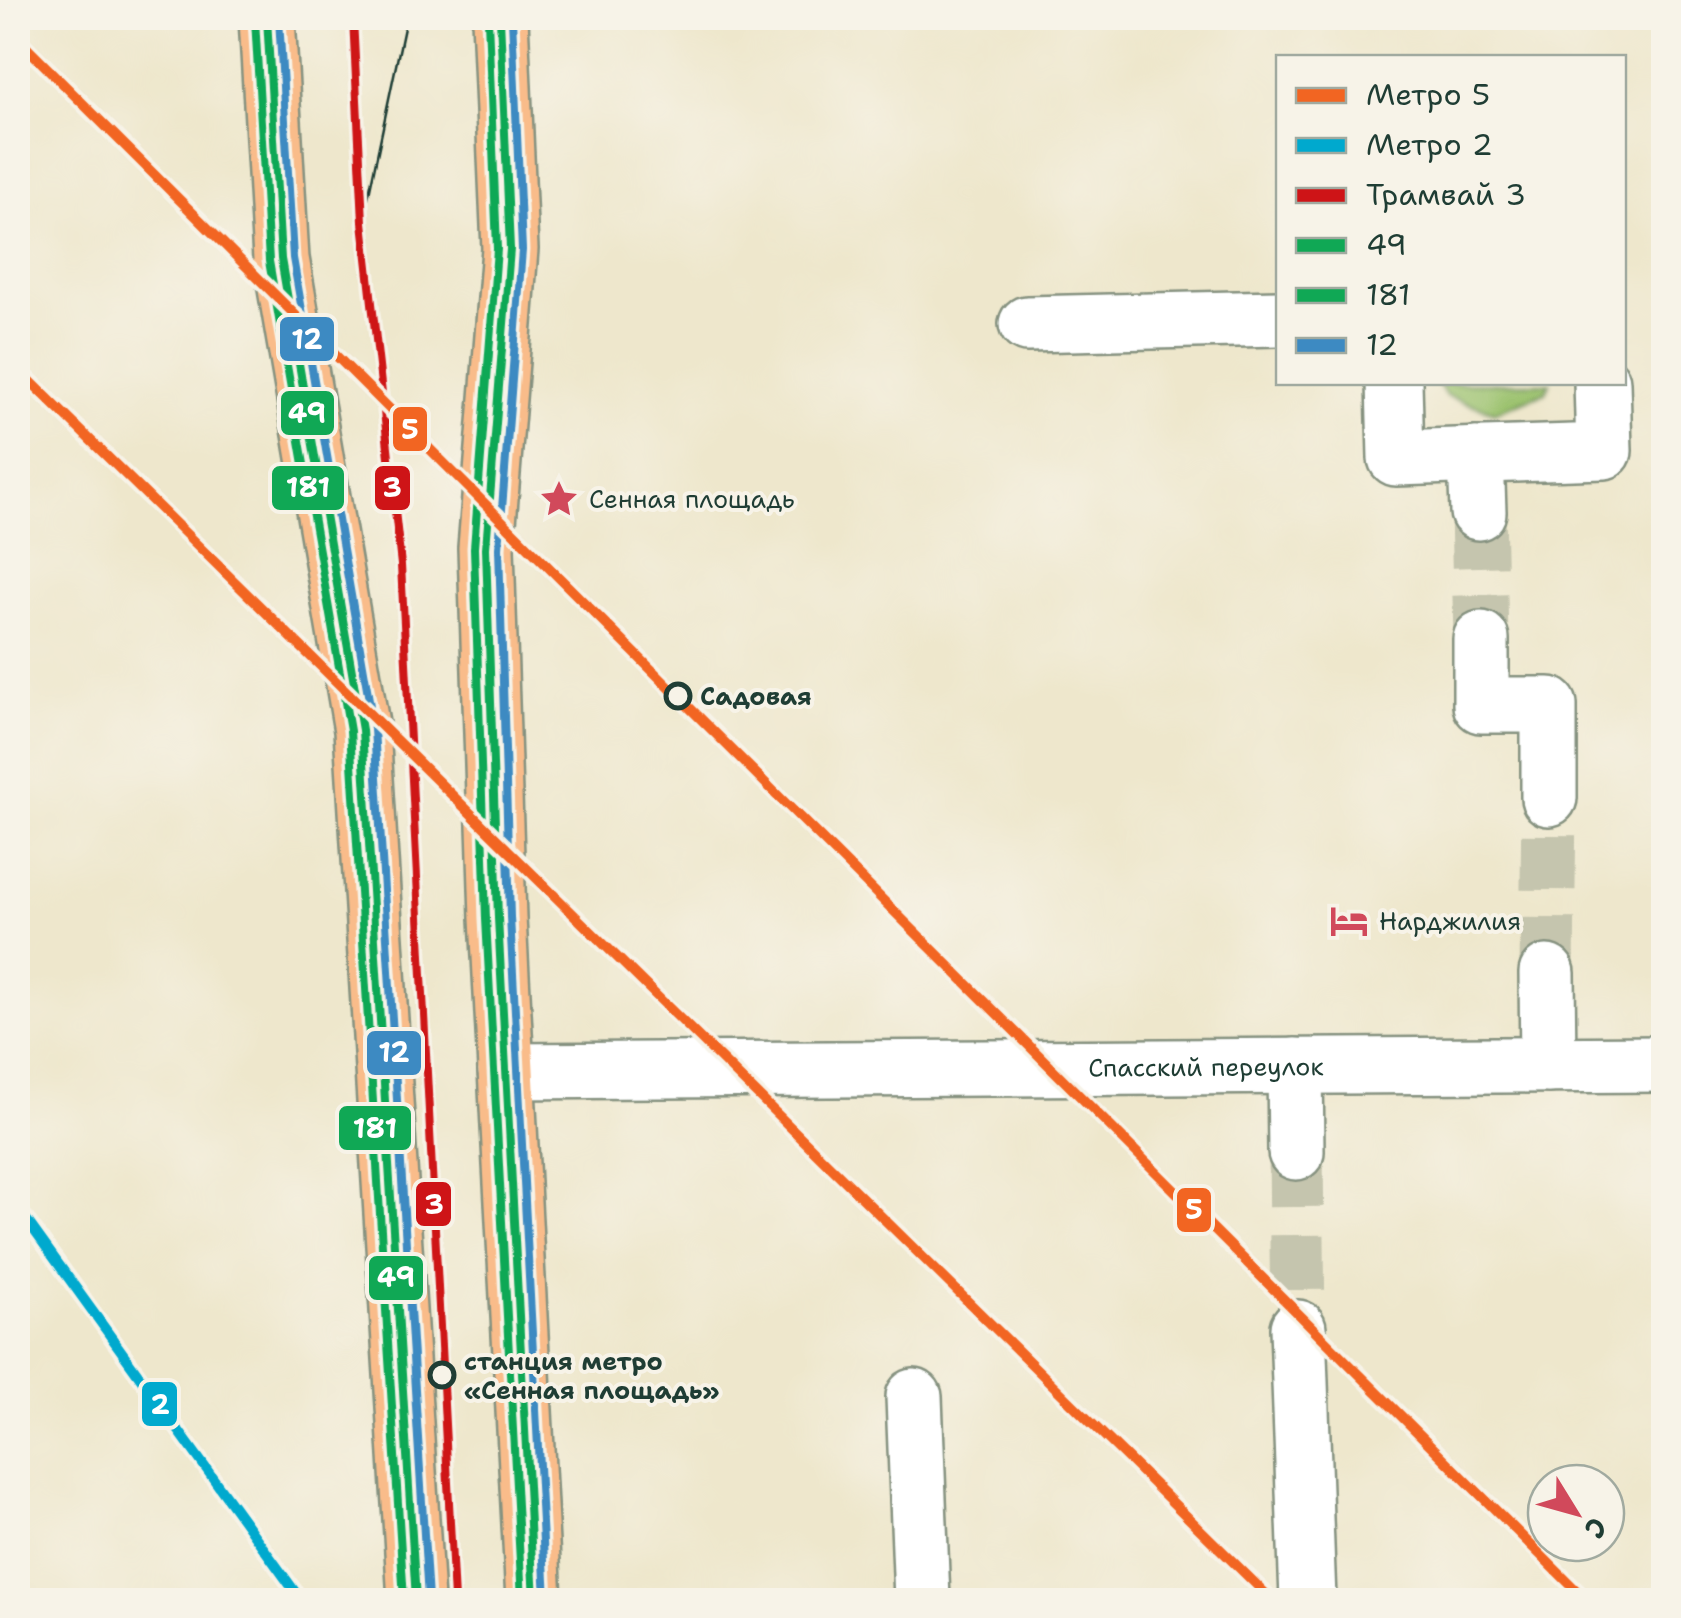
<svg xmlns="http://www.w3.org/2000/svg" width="1681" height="1618" viewBox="0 0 1681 1618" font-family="'Shantell Sans',sans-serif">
<rect width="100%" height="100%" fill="#f7f3e8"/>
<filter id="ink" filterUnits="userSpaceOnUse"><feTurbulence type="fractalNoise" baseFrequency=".01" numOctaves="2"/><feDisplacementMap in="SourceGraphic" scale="20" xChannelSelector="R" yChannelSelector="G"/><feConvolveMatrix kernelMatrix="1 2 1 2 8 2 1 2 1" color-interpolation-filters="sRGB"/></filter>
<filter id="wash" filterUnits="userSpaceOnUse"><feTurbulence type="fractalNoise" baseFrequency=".0048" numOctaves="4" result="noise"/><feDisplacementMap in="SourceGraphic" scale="40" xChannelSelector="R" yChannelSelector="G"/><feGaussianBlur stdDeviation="2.25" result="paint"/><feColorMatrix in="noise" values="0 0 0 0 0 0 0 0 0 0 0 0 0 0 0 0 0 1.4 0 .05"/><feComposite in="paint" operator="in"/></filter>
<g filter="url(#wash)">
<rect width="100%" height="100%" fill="#eee7cc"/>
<path fill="#9ac16c" stroke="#5c7f50" stroke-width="2.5" d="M1438,383h112l-4,9 -51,20 -49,-16z"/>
</g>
<g filter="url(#ink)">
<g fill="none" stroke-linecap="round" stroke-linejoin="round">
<path stroke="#c5c5ae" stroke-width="55" stroke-dasharray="55 28" stroke-linecap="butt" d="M1478,512l3,127
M1547,973l2,-175
M1296,1152l2,176"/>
<g stroke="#869280" stroke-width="60">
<g id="minor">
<path d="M1027,324l251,-6"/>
<path d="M1394,382l2,76 208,-7 -2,-69"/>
<path d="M1476,455l2,57"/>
<path d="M1481,639v66h68v93"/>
<path d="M1547,973l1,92"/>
<path d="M1295,1066l1,86"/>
<path id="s1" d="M506,1071l1158,-7"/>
<path d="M1298,1328l10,272"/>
<path d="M914,1397l8,203"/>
</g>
</g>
<g stroke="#869280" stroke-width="60">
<path id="major" d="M267,18l14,241 81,471 54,870
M500,18l10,231 -24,299 12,370 36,682"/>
</g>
<use href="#minor" stroke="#fff" stroke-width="55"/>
<use href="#major" stroke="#f9bc8a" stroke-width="55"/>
<path stroke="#1f3d34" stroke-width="2.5" d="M363,222l43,-204"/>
<g stroke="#f7f3e8" stroke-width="15">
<path id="bus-1" d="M267,18l14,241 81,471 54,870
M500,18l10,231 -24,299 12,370 36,682"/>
</g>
<g stroke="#f7f3e8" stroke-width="15">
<path id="bus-2" d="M255,19l14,242 81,470 54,869
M488,19l9,230 -23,299 12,371 36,681"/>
</g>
<g stroke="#f7f3e8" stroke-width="15">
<path id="bus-3" d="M279,18l14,240 81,471 54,870
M512,18l10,232 -23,298 11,369 36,682"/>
</g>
<use href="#bus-1" stroke="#10a855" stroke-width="8"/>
<use href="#bus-2" stroke="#10a855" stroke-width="8"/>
<use href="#bus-3" stroke="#3d8ac2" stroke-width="8"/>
<g stroke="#f7f3e8" stroke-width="15">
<path id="tram-1" d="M353,18l10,204 38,343 53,1035"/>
</g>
<use href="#tram-1" stroke="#ce1417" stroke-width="8"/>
<g stroke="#f7f3e8" stroke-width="18">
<path id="metro-1" d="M18,39l1568,1561
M18,369l1254,1231"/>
</g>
<g stroke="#f7f3e8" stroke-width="18">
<path id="metro-2" d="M18,1208l283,392"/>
</g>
<use href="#metro-1" stroke="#f26522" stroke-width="10"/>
<use href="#metro-2" stroke="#00a9ce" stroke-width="10"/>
</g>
</g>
<defs>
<g id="sight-bare" transform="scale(3)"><path d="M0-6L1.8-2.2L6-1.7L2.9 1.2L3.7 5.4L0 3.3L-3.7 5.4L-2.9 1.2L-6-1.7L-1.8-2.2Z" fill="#d1495b" stroke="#f7f3e8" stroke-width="2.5" paint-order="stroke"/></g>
<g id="hotel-bare" transform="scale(3)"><path d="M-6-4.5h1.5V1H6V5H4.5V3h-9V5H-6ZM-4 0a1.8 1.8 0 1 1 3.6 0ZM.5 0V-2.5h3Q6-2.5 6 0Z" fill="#d1495b" stroke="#f7f3e8" stroke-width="2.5" paint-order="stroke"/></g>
</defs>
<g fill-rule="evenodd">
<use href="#sight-bare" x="559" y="499"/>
<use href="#hotel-bare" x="1349" y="921"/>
</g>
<g fill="#f7f3e8" stroke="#1f3d34" stroke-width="5">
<circle cx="678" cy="696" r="12"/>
<circle cx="442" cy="1375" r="12"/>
</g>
<g text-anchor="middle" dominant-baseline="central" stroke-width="8" stroke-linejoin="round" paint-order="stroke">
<g font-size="25" fill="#1f3d34" stroke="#f7f3e8" text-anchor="start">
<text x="589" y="499">Сенная площадь</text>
<text x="1379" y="921">Нарджилия</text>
</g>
<g font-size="25" font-weight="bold" fill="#1f3d34" stroke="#f7f3e8" text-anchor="start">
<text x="700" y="696">Садовая</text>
<text x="464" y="1361">станция метро<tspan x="464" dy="29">«Сенная площадь»</tspan></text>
</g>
<g font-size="25" fill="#1f3d34" stroke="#f7f3e8">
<text stroke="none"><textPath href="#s1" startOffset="700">Спасский переулок</textPath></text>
</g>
</g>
<g stroke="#f7f3e8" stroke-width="4">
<rect x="278" y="315" width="58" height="48" rx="10" fill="#3d8ac2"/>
<rect x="279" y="389" width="57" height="48" rx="10" fill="#10a855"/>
<rect x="391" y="405" width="38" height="48" rx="10" fill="#f26522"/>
<rect x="373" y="464" width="39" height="48" rx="10" fill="#ce1417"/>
<rect x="270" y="464" width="76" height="48" rx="10" fill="#10a855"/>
<rect x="365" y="1029" width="58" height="48" rx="10" fill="#3d8ac2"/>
<rect x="337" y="1104" width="76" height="48" rx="10" fill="#10a855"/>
<rect x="414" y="1180" width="39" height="48" rx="10" fill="#ce1417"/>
<rect x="1175" y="1186" width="38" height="48" rx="10" fill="#f26522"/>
<rect x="367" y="1254" width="58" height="48" rx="10" fill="#10a855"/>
<rect x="140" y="1380" width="39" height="48" rx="10" fill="#00a9ce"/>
</g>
<g font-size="28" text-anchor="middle" font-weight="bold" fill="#fff">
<text x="307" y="349">12</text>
<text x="307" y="423">49</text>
<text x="410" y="439">5</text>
<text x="392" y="497">3</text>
<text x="308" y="497">181</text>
<text x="394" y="1062">12</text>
<text x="375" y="1138">181</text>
<text x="434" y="1214">3</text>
<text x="1194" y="1219">5</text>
<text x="396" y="1287">49</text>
<text x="160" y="1414">2</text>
</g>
<rect width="1681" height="1618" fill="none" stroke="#f7f3e8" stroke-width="60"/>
<rect x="1276" y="55" width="350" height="330" fill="#f7f3e8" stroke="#a1aaa0" stroke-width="2.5"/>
<rect x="1296" y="88" width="50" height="15" fill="#f26522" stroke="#a1aaa0" stroke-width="2.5"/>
<text x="1366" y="105" font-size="30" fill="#1f3d34">Метро 5</text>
<rect x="1296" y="138" width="50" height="15" fill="#00a9ce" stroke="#a1aaa0" stroke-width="2.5"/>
<text x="1366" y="155" font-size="30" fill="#1f3d34">Метро 2</text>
<rect x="1296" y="188" width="50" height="15" fill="#ce1417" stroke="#a1aaa0" stroke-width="2.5"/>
<text x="1366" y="205" font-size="30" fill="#1f3d34">Трамвай 3</text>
<rect x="1296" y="238" width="50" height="15" fill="#10a855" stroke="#a1aaa0" stroke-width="2.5"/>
<text x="1366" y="255" font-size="30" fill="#1f3d34">49</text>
<rect x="1296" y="288" width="50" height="15" fill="#10a855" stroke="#a1aaa0" stroke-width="2.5"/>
<text x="1366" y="305" font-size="30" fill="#1f3d34">181</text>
<rect x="1296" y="338" width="50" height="15" fill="#3d8ac2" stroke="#a1aaa0" stroke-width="2.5"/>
<text x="1366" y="355" font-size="30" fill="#1f3d34">12</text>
<g transform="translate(1576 1513) rotate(127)"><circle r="48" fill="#f7f3e8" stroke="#a1aaa0" stroke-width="2.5"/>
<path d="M0-8L18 38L0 25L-18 38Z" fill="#d1495b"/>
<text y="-15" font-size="28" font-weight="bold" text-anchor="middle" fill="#1f3d34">С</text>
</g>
</svg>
